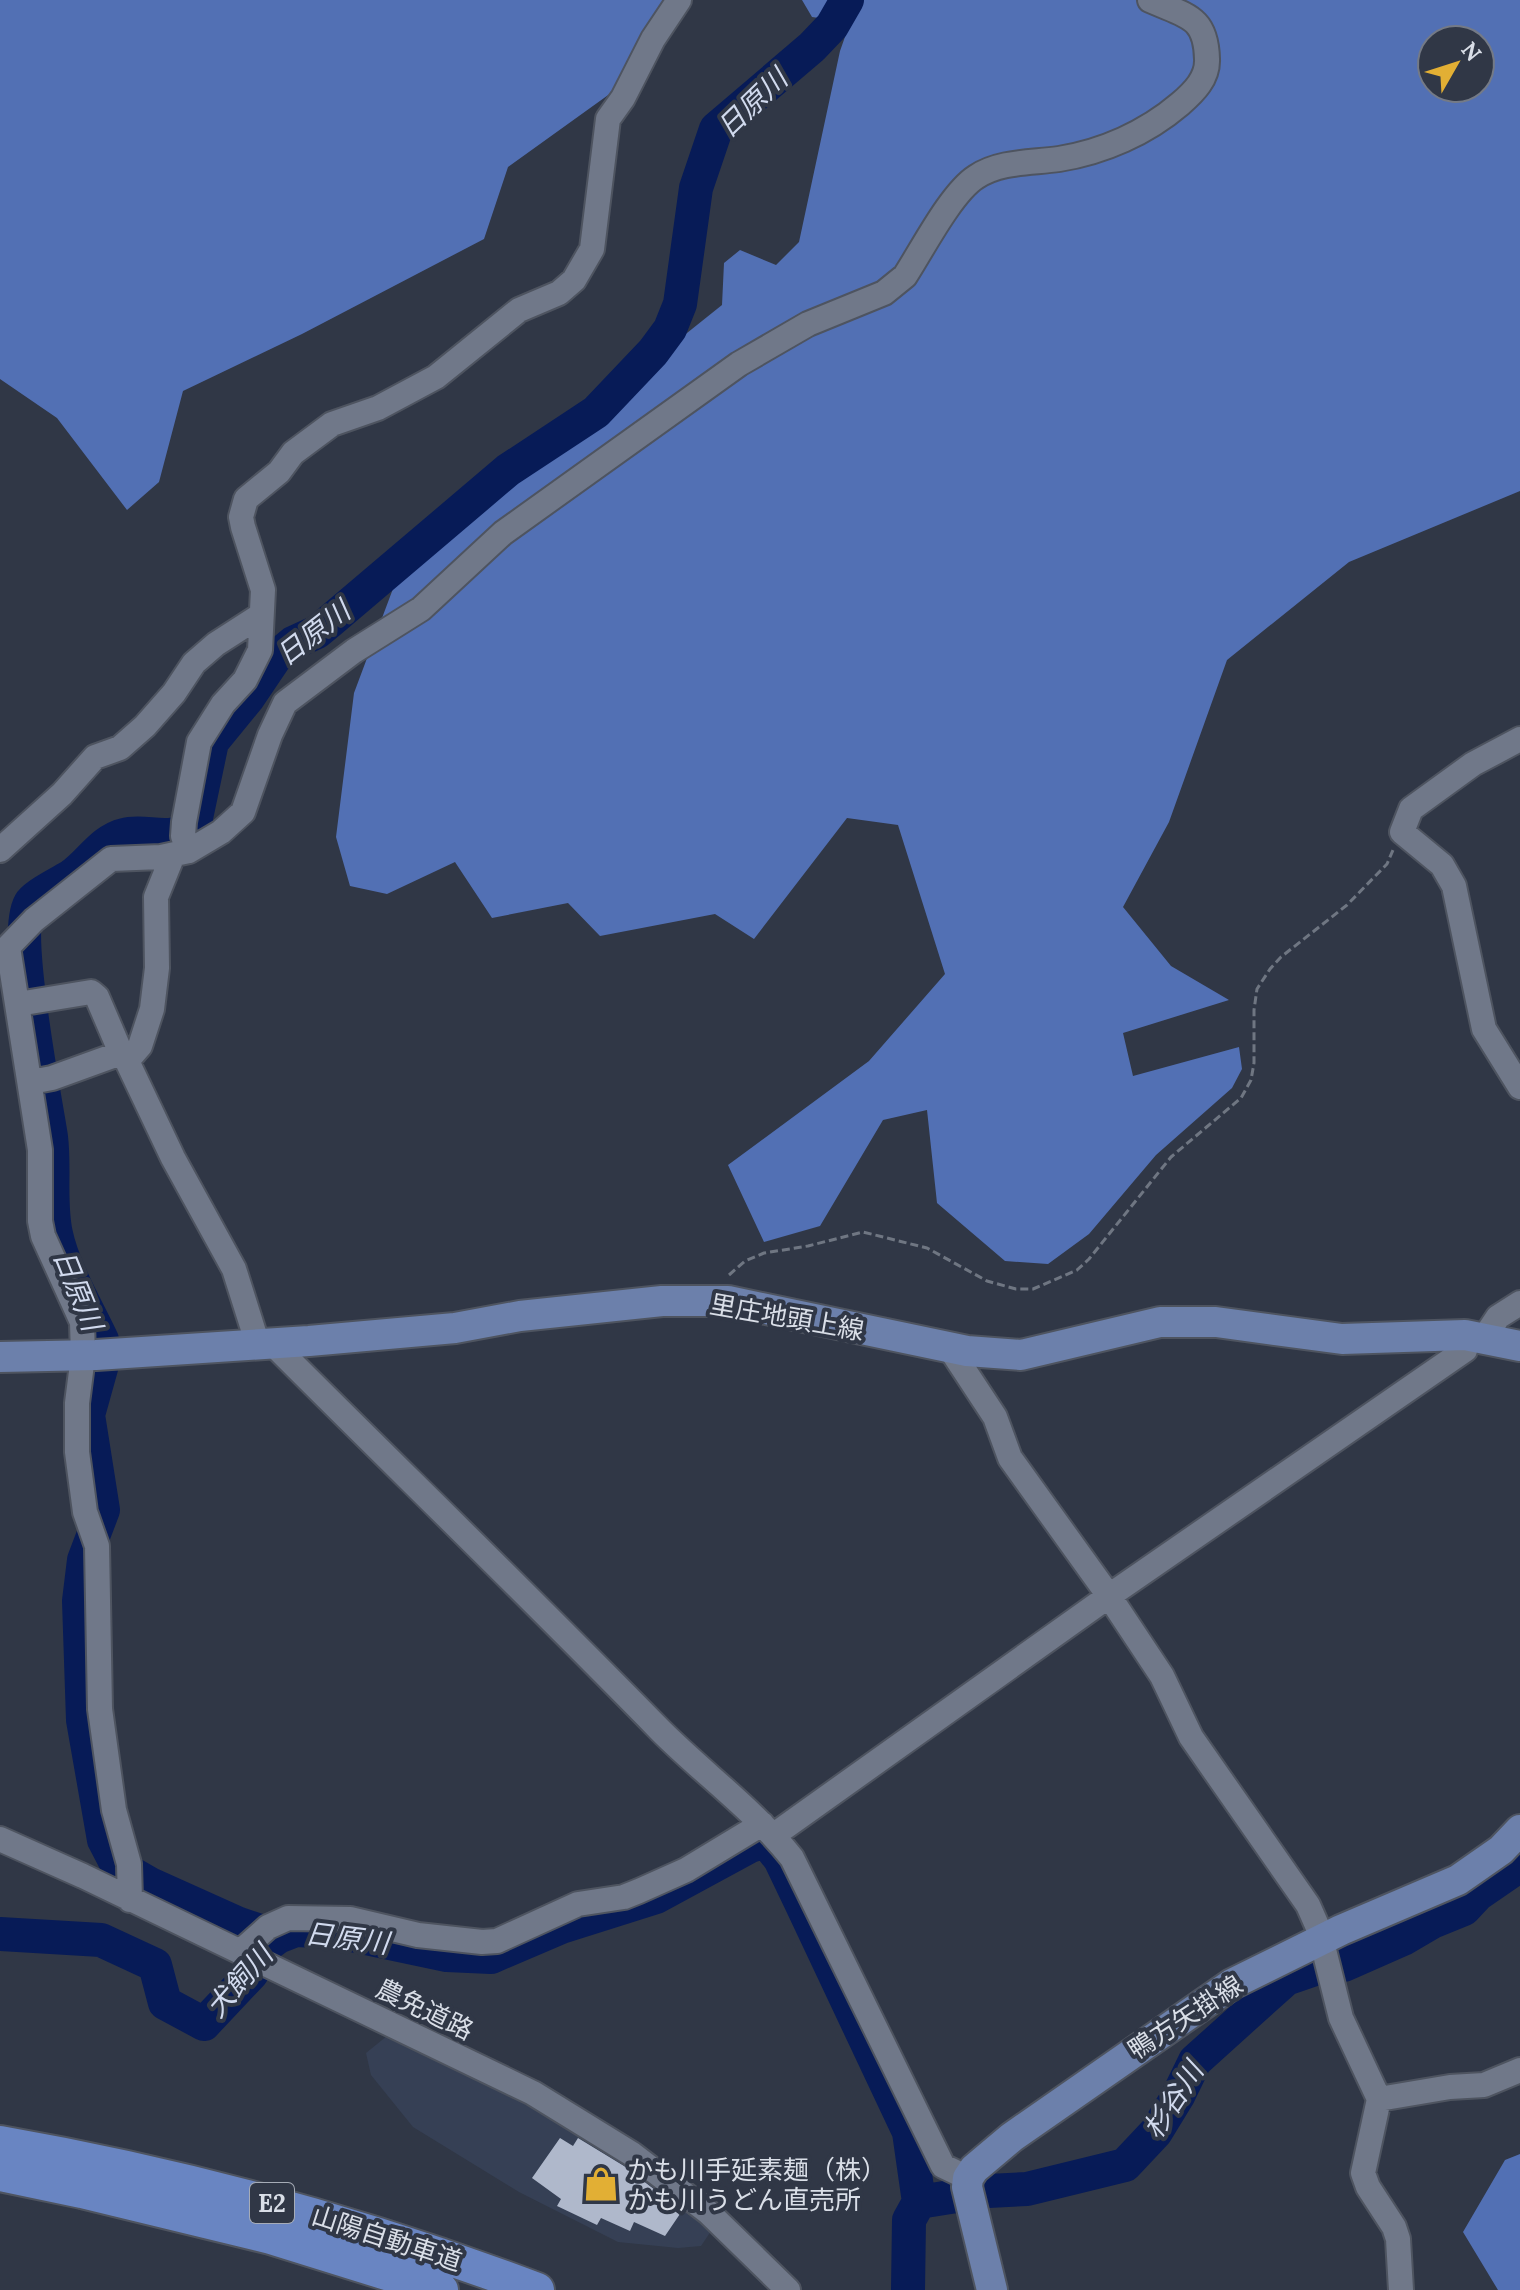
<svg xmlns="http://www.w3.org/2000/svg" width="1520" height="2290" viewBox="0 0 1520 2290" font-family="Lora,'Noto Sans JP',serif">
<rect width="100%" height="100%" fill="#303746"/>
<path fill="#364055" d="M387,2036l152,73 56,32 91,66 25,24 -10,15 -23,2 -60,-6 -99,-50 -106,-65 -42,-52 -5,-22z"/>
<path fill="#5270b4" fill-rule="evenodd" d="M0,0h670l-33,58 -26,35 -103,74 -24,72 -182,95 -119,57 -24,91 -32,28 -70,-92 -57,-39z
M802,0h32l-8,19 -14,-2z
M858,0h662v491l-171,71 -122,98 -58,162 -46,85 48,59 58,34 -106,33 10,43 106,-29 3,22 -10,19 -76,67 -67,79 -41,30 -43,-3 -68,-58 -10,-93 -44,10 -63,106 -56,16 -36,-77 141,-104 76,-87 -47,-149 -51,-7 -93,121 -39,-25 -115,22 -32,-33 -76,15 -37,-56 -68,32 -37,-8 -14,-49 18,-144 40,-107 122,-105 103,-71 63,-73 40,-32 2,-42 16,-13 36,15 23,-23 41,-191zM1432,40h48v48h-48z
M1520,2154v136h-22l-35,-58 42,-72z"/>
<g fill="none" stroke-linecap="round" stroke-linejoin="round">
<path stroke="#071b57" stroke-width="34" d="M847,0l-15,26 -20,21 -96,82 -20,59 -16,116 -10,25 -17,23 -57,60 -88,58 -179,152 -12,10 -24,11 -18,15 -27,40 -36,44 -16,76c-19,30 -47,10 -72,17 -22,5 -35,29 -53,41 -10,6 -34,18 -40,26 -20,27 14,195 20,235 4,32 -2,66 5,97 7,34 31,74 46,106l3,14 -17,61 15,95 -19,50 -5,41 4,119 21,120 13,25 33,19 89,40 39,13 18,-7 42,2 109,23 44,2 70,-30 95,-30 94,-51 10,-3 9,2 11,14 22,46 107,227 10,70
M0,1934l101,6 54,25 10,38 39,21 48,-51 11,-25 15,-11
M919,2202l69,-11 39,-2 98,-24 31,-33 22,-36 17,-35 91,-82 29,-10 29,-4 59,-26 29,-17 32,-13 14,-15 42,-29
M908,2290l1,-70 10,-18"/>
</g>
<path fill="#afb8cb" d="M560,2138l13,8 5,-8 46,28 58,45 -17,25 -31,-14 -4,9 -29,-13 -4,7 -40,-19 4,-7 -29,-21z"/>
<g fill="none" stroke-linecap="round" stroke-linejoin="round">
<g stroke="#4e5460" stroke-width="28">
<path id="minor" d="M1520,739l-47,25 -62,45 -9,23 40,33 12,21 30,143 36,58
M0,850l62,-56 33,-37 25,-9 25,-22 29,-33 20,-30 22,-19 45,-29
M189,851l-6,-15 1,-14 15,-80 24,-38 22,-24 15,-30 3,-60 -20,-63 -2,-10 5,-18 33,-27 14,-19 39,-29 46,-16 58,-31 83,-67 40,-17 15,-13 18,-31 16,-130 15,-21 30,-59 26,-39
M173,855l-17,42 1,71 -5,41 -12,37 -13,15 46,97 61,111 24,76
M18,1004l73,-12 6,5 24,56
M31,1082l21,-4 69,-25 6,8
M1484,1338l14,-21 22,-14
M273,1344c129,129 260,256 388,387 43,43 93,79 131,127l151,308 25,12
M949,1347l46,70 15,41 99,138 53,80 29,61 117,168 11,25 22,88 38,81 -16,74 5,14 26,40 4,12 3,51
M774,1835l335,-239 356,-246v-15
M0,1839l83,37 450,217 99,61 76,58 80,78
M130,1900l-1,-36 -15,-54 -14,-101 -3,-163 -12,-34 -8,-60v-49l6,-47 -1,-34 -39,-86 -3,-15v-71l-32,-203 26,-27 77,-61 50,-2 28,-6 32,-19 22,-20 27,-77 15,-32 69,-52 67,-42 82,-76 236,-169 69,-40 76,-31 21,-17c17,-26 46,-83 71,-99 24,-16 55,-14 83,-18 44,-7 87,-26 121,-55 14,-12 28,-26 27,-45 -1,-44 -22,-43 -57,-59
M240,1952l28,-25 20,-9 62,1 68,16 64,7 15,-1 81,-37 46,-7 15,-6 47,-21 76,-46
M1379,2099l71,-12 34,-2 36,-15"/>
</g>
<g stroke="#4e5460" stroke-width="34">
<path id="major" d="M0,1357l96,-2 213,-14 146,-13 65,-12 142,-15h66l239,50 54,4 139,-33h56l126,17 123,-4 55,11
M992,2290l-25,-103 1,-9 6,-9 38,-32 220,-153 109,-54 117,-50 43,-30 19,-20"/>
</g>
<g stroke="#4e5460" stroke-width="38">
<path id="highway" d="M0,2143c183,32 363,81 537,147
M0,2174l82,17 189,46 170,53"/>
</g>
<path stroke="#6f7682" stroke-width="3" stroke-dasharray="8 4" stroke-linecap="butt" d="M729,1275l16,-14 19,-8 44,-7 55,-14 64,16 60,33 29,8h17l44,-19 12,-11 82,-102 70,-59 10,-18 3,-17v-53l3,-21 13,-20 11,-12 66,-52 40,-41 6,-14"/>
<use href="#minor" stroke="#707889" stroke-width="24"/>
<use href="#major" stroke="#6c80ab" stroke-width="30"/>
<use href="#highway" stroke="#6985c2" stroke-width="34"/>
</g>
<defs>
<g id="shop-bare" transform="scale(2.76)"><path d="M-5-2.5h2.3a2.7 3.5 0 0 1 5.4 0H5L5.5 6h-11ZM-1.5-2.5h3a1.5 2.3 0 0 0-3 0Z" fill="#e2af34" stroke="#303746" stroke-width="2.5" paint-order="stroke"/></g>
</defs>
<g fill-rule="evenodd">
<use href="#shop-bare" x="601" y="2184"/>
</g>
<g text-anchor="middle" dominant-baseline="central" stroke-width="8" stroke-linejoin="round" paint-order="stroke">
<rect fill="#303746" stroke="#a6acb7" stroke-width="2" x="250" y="2183" width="44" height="40" rx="6"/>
<g font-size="24" font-weight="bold" fill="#d9dee7">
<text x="272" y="2203">E2</text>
</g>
<g font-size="26" fill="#d9dee7" stroke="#303746">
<text transform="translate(787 1317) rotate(10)">里庄地頭上線</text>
<text transform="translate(425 2009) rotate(26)">農免道路</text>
<text transform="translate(1185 2017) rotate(-33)">鴨方矢掛線</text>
<text transform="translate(387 2238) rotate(18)">山陽自動車道</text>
</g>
<g font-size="26" fill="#d9dee7" stroke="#303746" text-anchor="start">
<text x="627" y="2169">かも川手延素麺（株）<tspan x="627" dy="30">かも川うどん直売所</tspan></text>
</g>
<g font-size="28" font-style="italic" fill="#d1daee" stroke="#303746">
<text transform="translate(752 103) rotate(-44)">日原川</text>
<text transform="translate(313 633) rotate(-38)">日原川</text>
<text transform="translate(78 1290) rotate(68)">日原川</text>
<text transform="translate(347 1938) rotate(7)">日原川</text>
<text transform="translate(239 1981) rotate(-49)">犬飼川</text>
<text transform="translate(1173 2100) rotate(-57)">杉谷川</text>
</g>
</g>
<g transform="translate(1456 64) rotate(51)"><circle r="38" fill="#303746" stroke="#747a86" stroke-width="2"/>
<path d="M0-6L14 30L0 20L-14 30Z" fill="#e2af34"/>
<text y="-12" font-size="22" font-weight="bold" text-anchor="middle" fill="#d9dee7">N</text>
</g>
</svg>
